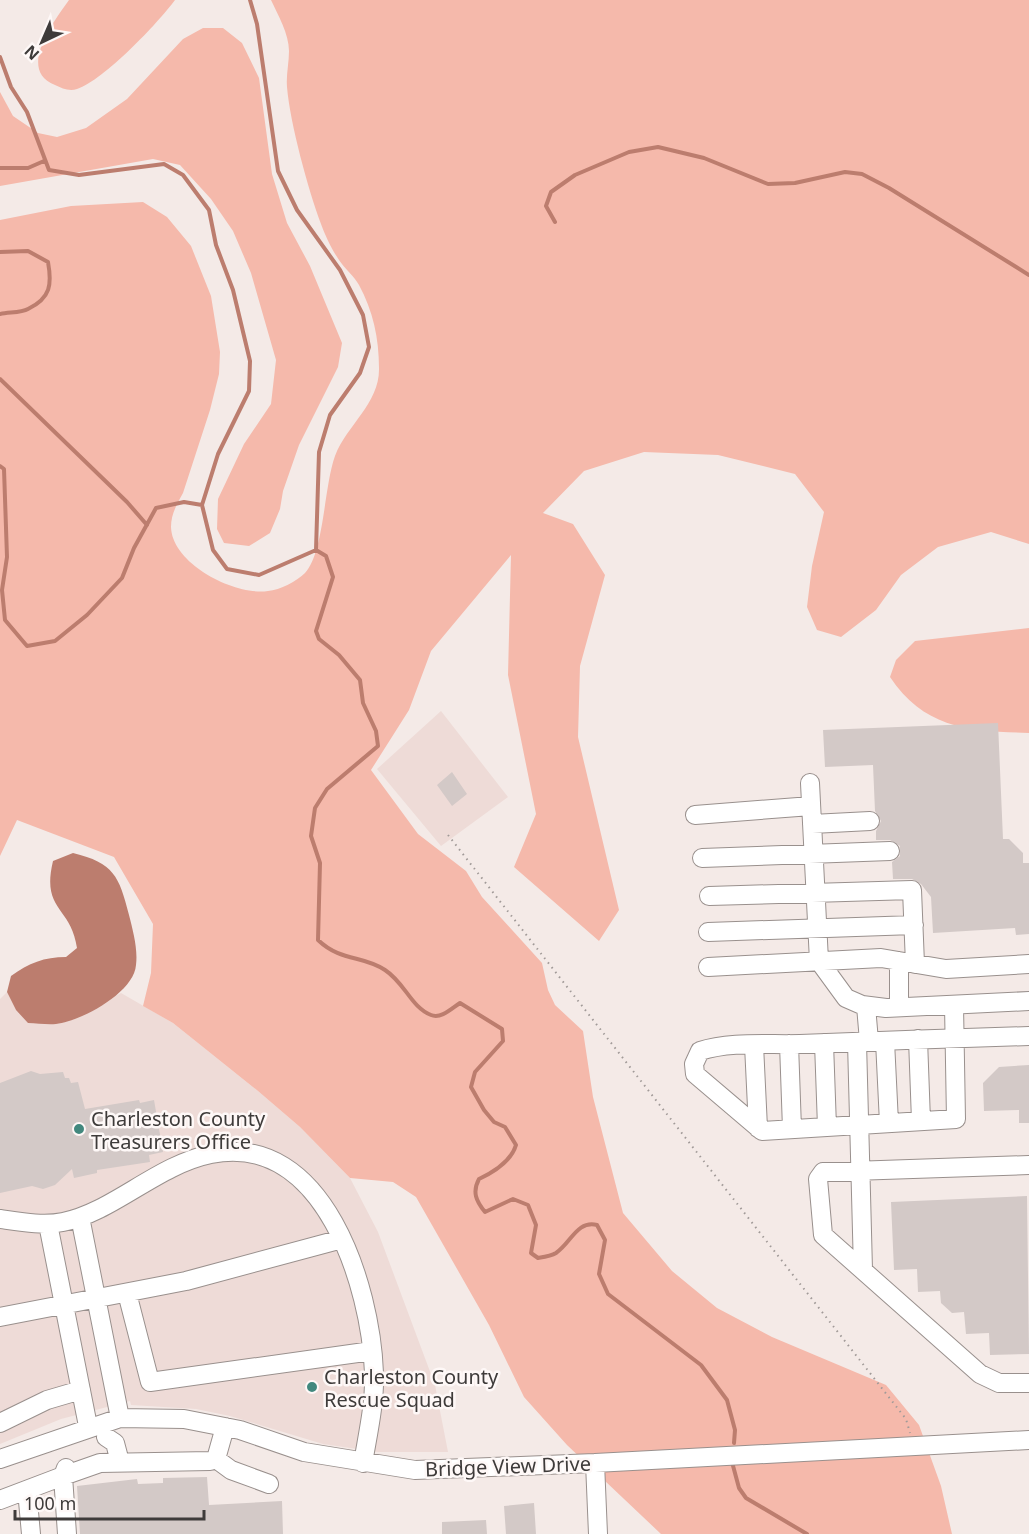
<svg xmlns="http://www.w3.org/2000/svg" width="1029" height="1534" viewBox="0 0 1029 1534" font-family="'Noto Sans',sans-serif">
<rect width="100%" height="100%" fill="#f4eae7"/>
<path fill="#eedbd7" d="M441,711l67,86 -67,49 -64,-77z
M7,992l9,18 57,10 48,-27 52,30 85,68 42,36 50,51 28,54 57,153 13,67h-70l-55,-8 -93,-28 -34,-7 -65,-4 -1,-4 -69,18 -61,25v-445z"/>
<path fill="#f5b9ab" d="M69,0h106c-17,23 -71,80 -98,89 -8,3 -15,-1 -22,-4 -39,-15 0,-65 14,-85z
M271,0h758v544l-38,-12 -53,15 -37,28 -25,35 -35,27 -24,-7 -10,-23 5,-41 12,-54 -29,-38 -77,-19 -74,-3 -60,19 -41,42 30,11 32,51 -25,91 -2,71 41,173 -20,31 -85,-74 22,-53 -28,-139 3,-120 -80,96 -22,59 -38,60 47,64 48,37 16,26 60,66 6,27 7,15 28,26 10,66 30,116 49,58 45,37 55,29 114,48 33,40 22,61 11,48h-291l-94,-89 -43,-48 -35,-72 -73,-128 -23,-15 -43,-4 -50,-51 -42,-36 -85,-68 -30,-17 8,-33 2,-49 -39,-67 -97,-37 -17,36v-636l71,-14 72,-4 24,15 24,29 20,50 9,56 -1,22 -9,36 -27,83c-6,11 -12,21 -12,34 1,37 64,69 97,64 12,-1 29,-10 37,-18 19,-20 19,-87 30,-117 12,-31 45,-53 44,-88 0,-30 -6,-57 -20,-83 -5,-9 -14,-16 -20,-25 -7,-10 -14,-25 -18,-36 -13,-35 -31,-101 -34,-137 -1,-12 2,-24 2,-36 0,-17 -11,-36 -18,-51z
M203,28h20l19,15 17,35 13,96 15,49 23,43 32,77 -4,24 -39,78 -16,46 -3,18 -10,24 -21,13 -25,-3 -7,-14 1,-30 26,-55 27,-40 5,-44 -25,-87 -18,-42 -22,-32 -31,-34 -27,-6 -153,27v-94l13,24 25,17 19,4 29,-9 41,-29 56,-60z
M1029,628v105c-57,-2 -104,-3 -139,-56l6,-17 19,-19z"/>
<path fill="#bc7d6e" d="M73,853c41,10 46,23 56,62 4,16 9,34 7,50 -2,28 -55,56 -80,59 -9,1 -19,-1 -28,-1l-12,-13 -9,-18 4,-16c18,-13 33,-19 55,-19l11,-9c-6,-42 -36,-37 -24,-87z"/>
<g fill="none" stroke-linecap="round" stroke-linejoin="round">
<path stroke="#bc7d6e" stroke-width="4" d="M0,57l11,30 16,25 22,58 30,5 85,-11 19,11 26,35 7,35 17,45 17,71 -1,30 -31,63 -16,51
M0,168h28l16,-7
M555,222l-9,-16 5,-14 24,-17 54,-23 29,-5 46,11 64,26 27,-1 50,-11 17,2 27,14 140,87
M0,252l28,-1 20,11c4,22 3,36 -20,47 -7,4 -19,3 -28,5
M0,379l127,123 20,23
M0,466l4,3 3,88 -5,33 3,30 22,26 28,-5 32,-26 35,-37 12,-30 22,-40 28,-6 18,3 11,45 14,19 32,6 57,-25 3,-98 11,-37 30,-42 9,-26 -6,-32 -23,-45 -43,-60 -19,-39 -21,-147 -7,-24
M316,550l10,6 7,21 -17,54 3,8 20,16 21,25 3,23 13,28 2,15 -51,43 -12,19 -4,28 9,27 -2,77c23,22 45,15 67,30 20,13 26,37 46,45 10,4 20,-6 29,-12l42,26 1,12 -28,31 -4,15 13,23 10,12 11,5 11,18c-5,17 -22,27 -37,34 -7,13 -3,22 6,33l28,-13 15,6 8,20 -5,28 7,5c6,-1 13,-2 18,-5 15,-10 21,-33 41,-28l8,15 -6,34 9,20 93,71 26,35 8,30 -1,13
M732,1462l7,26 7,10 61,36"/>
</g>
<path fill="#d3c9c7" d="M998,723l5,116h6l14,14v10h6v71l-13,1 -1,-7 -82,5 -2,-36 -10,-13 -9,-5h-19l-1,-17 8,-6v-10l-10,-6h-14v-9l5,-10 -6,-10 -2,-46 -48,2 -2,-37z
M452,772l15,22 -15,12 -15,-21z
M1029,1065v58h-10v-13l-35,1 -1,-28 16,-16z
M31,1071l9,3 23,-2 2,6h4l2,5 7,-1 7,27 54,-9 1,3 14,-3 9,52 -14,3 1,7 -53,8v3l-23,5 -2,-9 -17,16 -12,4 -11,-3 -32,7v-110z
M1027,1196l2,158 -39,1 -1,-22 -23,1 -2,-22 -12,1 -11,-10 -1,-12 -22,1 -1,-23 -23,1 -3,-68z
M207,1477l2,28 73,-4 1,33h-203l-3,-48 60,-7 1,5 25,-1v-5z
M534,1503l2,31h-30l-2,-28z
M486,1520l1,14h-45v-12z"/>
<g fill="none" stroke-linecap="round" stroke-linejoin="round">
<g stroke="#99908d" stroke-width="20">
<path id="minor" d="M810,783l9,178 27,37 16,7 24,3 143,-7
M695,815l116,-9
M812,824l58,-3
M702,858l188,-7
M709,896l203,-6 3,74
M708,932l206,-7
M708,967l173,-9 65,11 83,-5
M954,1005l2,114 -194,12 -67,-57 -1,-10 6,-13c30,-10 68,-6 100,-7 76,-3 153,-6 229,-8
M866,1006l3,35
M899,1007v-46
M918,1039l3,82
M885,1041l4,82
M857,1042l6,228
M824,1043l3,84
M789,1044l3,85
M754,1045l4,83
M1029,1165l-206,7 -5,7 5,56 157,139 19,9h30
M80,1217l40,201
M0,1219c21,3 43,7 63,3 50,-10 94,-57 148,-68 113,-23 160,133 163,219 1,30 -6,60 -11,90
M48,1224l40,202
M127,1293l23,89 222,-31
M0,1317l186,-36 156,-42
M0,1423l47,-23 34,-10
M106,1437l9,6 5,19
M0,1459l120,-41 64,1 56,11 64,22 111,18 180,-7 434,-23
M216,1459l15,11 38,14
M595,1463l3,71
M27,1490l4,44
M0,1500l63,-24 3,-8
M67,1534l-4,-58 37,-13 110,-2 6,-2 9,-32"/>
</g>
<path stroke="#a19a98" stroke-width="2" stroke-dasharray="1.5 4.5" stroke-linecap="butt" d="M448,835l458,584 4,14"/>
<use href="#minor" stroke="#fff" stroke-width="18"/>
</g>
<g fill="#42887e" stroke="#fef8f7" stroke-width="2">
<circle cx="79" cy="1129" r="6"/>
<circle cx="312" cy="1387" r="6"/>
</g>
<g text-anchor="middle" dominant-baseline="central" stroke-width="5" stroke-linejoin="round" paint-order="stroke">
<g font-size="20" fill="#3e3b3a" stroke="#fef8f7" text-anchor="start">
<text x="91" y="1118">Charleston County<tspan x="91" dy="23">Treasurers Office</tspan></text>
<text x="324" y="1376">Charleston County<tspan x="324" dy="23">Rescue Squad</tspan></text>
</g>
<g font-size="20" fill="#3e3b3a" stroke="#fef8f7">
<text transform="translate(508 1466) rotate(-2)">Bridge View Drive</text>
</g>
</g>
<g transform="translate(42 42) rotate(224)" stroke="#fef8f7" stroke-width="4.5" paint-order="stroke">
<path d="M0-4.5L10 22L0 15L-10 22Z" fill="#3e3b3a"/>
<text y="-9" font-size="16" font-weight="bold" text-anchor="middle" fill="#3e3b3a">N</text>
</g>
<path d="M15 1510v9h189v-9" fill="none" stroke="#3e3b3a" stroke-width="3"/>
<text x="24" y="1510" font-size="18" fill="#3e3b3a" stroke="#fef8f7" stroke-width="4.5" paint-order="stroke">100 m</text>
</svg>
